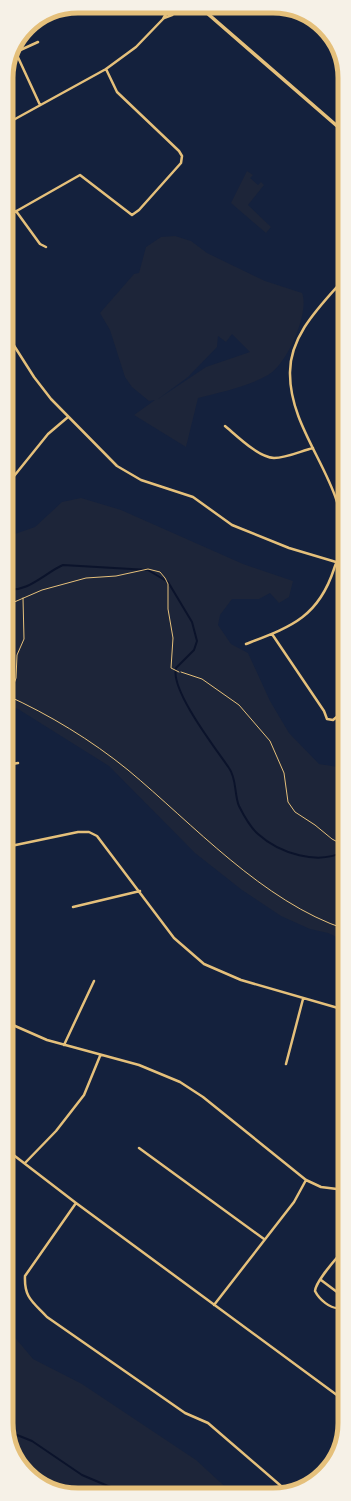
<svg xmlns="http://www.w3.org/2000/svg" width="351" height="1501" viewBox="0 0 351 1501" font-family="Lato,sans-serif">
<rect width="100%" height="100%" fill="#14213d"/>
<path fill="#1d2539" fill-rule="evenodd" d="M247,171l6,4 -3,3 8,7 3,-3 3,3 -16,20 23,22 -5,6 -35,-30z
M175,236l16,5 16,12 58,28 37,12c8,19 -15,72 -34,82 -21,12 -47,17 -70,23l-12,49 -52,-32 21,-15 -6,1 -17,-14 -7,-10 -15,-47 -10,-17 34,-39 5,-1 7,-26 15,-10zM232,334l18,18 -44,15 -48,32 30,-22 29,-30 1,-11 8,6z
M81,498l40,12 122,54 50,17 -4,16 -10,6 -9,-10 -11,6h-27l-12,16 -2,10 13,19 17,9 22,48 19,32 30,31 26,4v173l-17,-8 -18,-4 -29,-13 -39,-26 -47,-37 -86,-87 -91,-57 -12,-4v-170l3,1 26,-9 27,-25z
M7,1328l26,31 49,25 114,76 37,34h-169l-37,-20 -20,-41z"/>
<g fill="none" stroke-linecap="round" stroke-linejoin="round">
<path stroke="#0b132b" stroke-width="2" d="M6,588c19,7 40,-16 57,-23l85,5 20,12 24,40 5,19 -3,9 -18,18c-6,22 40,81 53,100 8,11 5,26 10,38 4,8 12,22 19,28 21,19 60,32 87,17
M7,1431l25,10 50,34 26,11 24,8"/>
<path stroke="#e5c07b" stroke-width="1" d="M6,603h6l30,-13 44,-12 30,-2 32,-7 12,3 5,6 3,6v25l5,29 -2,30 8,4
M181,672l21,7 37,26 31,36 14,32 4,29 7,10 20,13 17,14 13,7
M6,695c44,20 85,45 122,75 65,54 135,132 217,159
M6,697l6,-8 4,-11 1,-23 7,-16 -1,-41"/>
<path stroke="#e5c07b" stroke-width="2.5" d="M164,18l8,-3 9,-8
M16,52l22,-10
M16,53l24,52
M6,124l100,-55 30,-22 27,-28 7,-12
M16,211l24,33 6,3
M6,217l74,-42 52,40 7,-5 42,-47 1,-7 -3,-5 -62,-59 -11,-23
M336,289l8,7
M6,333l28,44 17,22 66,67 24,14 52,17 39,28 57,23 47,14
M225,426c12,10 33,31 49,32 13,0 27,-7 39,-10
M6,486l42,-52 20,-17
M272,634l52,77 3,8 6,1 12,-10
M246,644c44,-17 72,-26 88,-75 2,-7 7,-15 8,-22 8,-62 -52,-111 -52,-173 -1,-38 30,-68 54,-95
M6,765l12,-2
M6,847l72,-15h11l8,4 77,102 30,26 37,16 104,30
M73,907l67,-16
M6,1022l41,18 92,25 41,17 23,15 103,83 15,7 24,3
M64,1045l30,-64
M286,1064l17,-65
M139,1148l125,91
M7,1150l69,53 269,198
M25,1163l31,-32 28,-36 16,-39
M76,1203l-51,73c-1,22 8,26 22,41l138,96 23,10 80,69
M321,1280l20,15 3,7 -5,6c-9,1 -20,-9 -24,-17 1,-11 22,-33 30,-43
M214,1305l80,-103 12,-22"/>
<path stroke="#e5c07b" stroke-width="3.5" d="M200,7l144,125"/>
</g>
<path d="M0 0H351V1501H0ZM78 13H273A65 65 0 0 1 338 78V1423A65 65 0 0 1 273 1488H78A65 65 0 0 1 13 1423V78A65 65 0 0 1 78 13Z" fill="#f6f1e7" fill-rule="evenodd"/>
<path fill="none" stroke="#e5c07b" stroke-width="5" d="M78 13H273A65 65 0 0 1 338 78V1423A65 65 0 0 1 273 1488H78A65 65 0 0 1 13 1423V78A65 65 0 0 1 78 13Z"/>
</svg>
